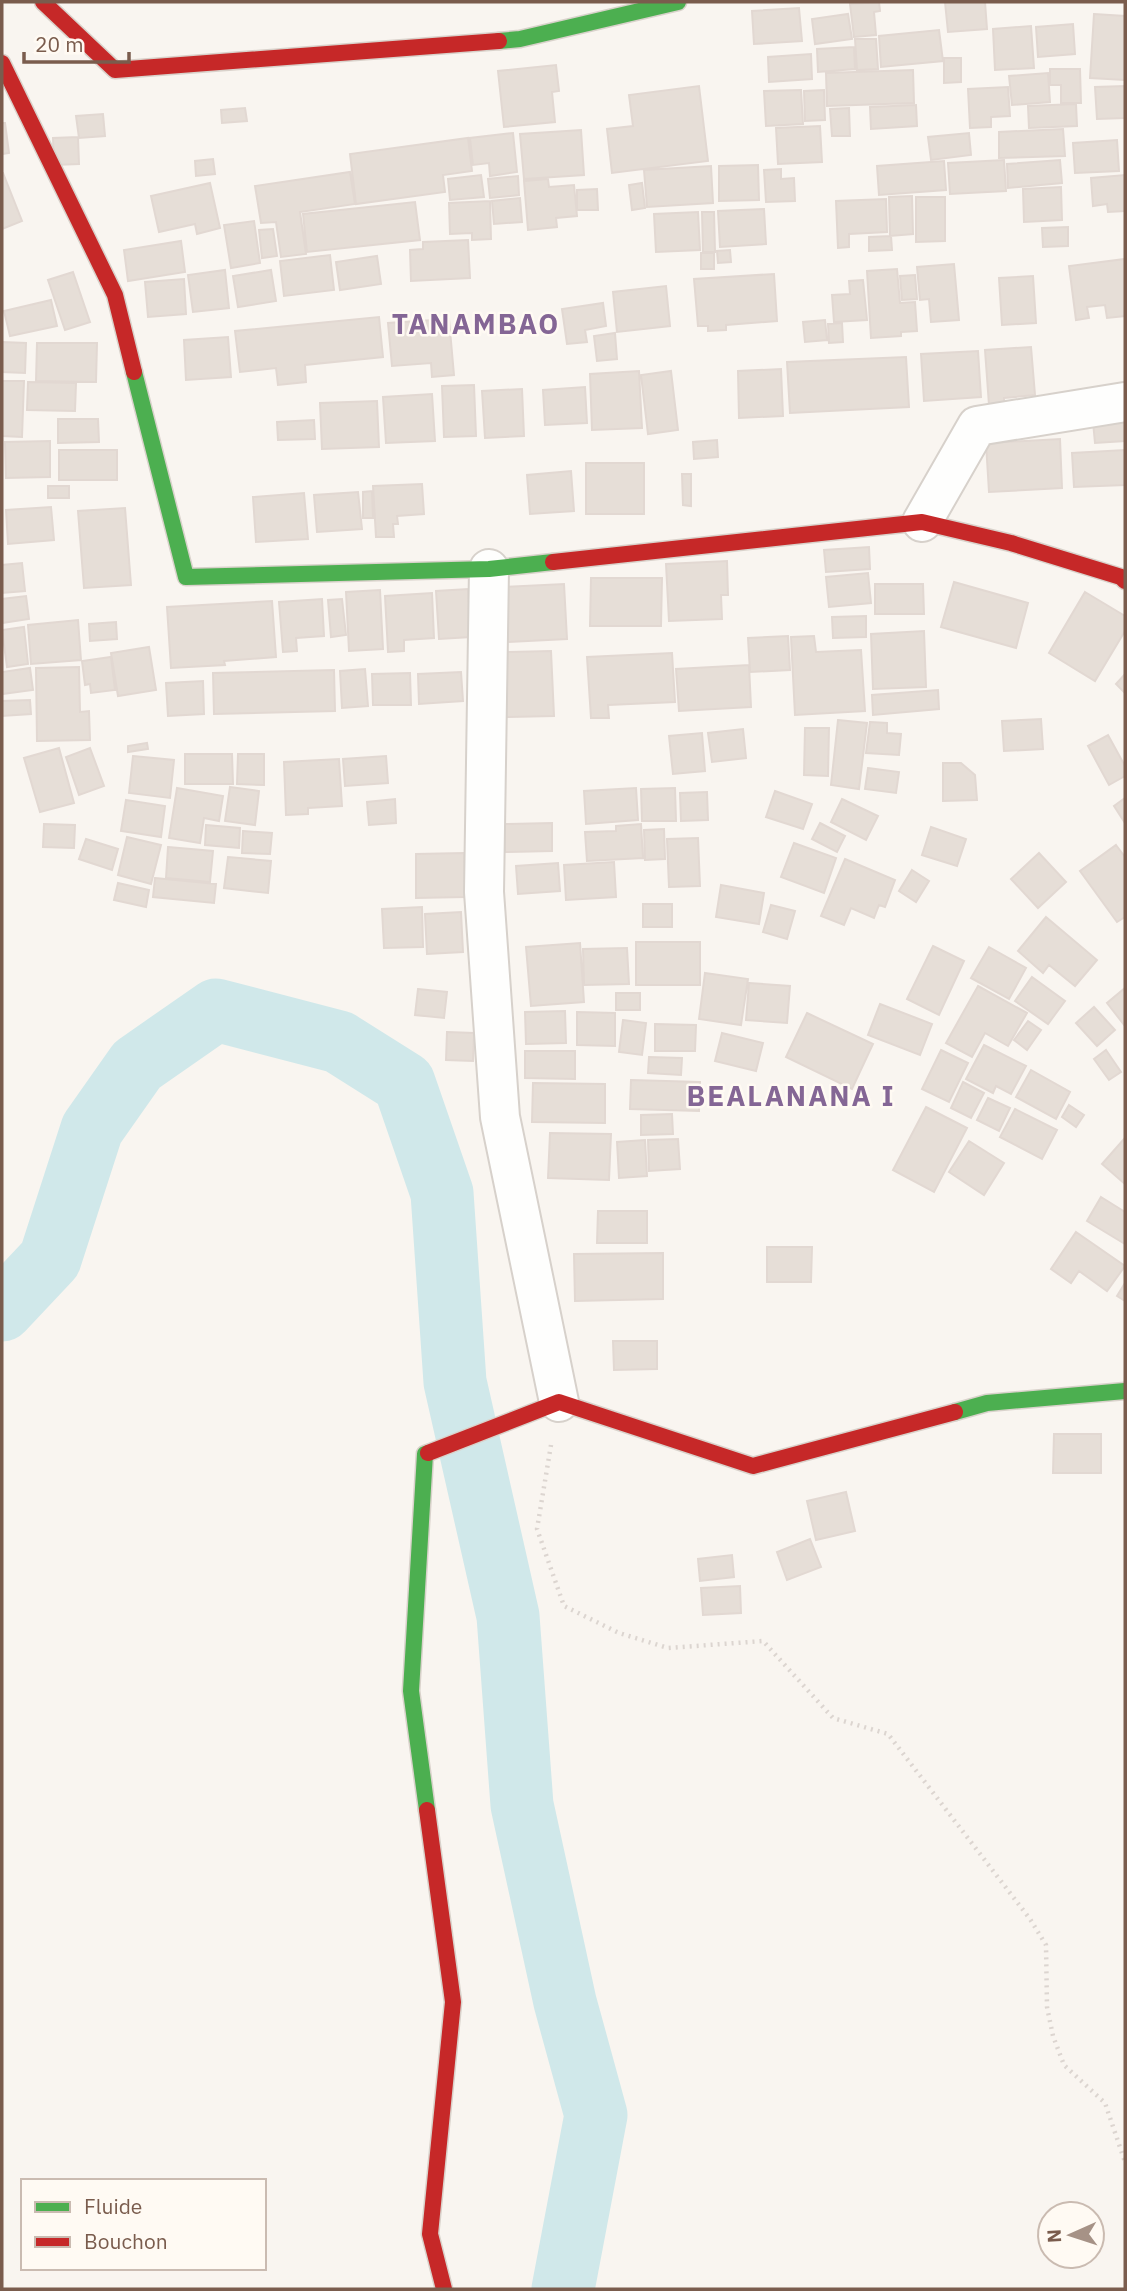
<svg xmlns="http://www.w3.org/2000/svg" width="1127" height="2291" viewBox="0 0 1127 2291" font-family="'IBM Plex Sans',sans-serif">
<rect width="100%" height="100%" fill="#f9f5f0"/>
<g fill="none" stroke-linecap="round" stroke-linejoin="round">
<path stroke="#d0e8ea" stroke-width="63" d="M2,1310l48,-51 42,-130 45,-64 79,-55 123,32 65,41 38,110 13,189 53,234 14,189 43,197 31,113 -33,174"/>
</g>
<path fill="#e6ded7" stroke="#e2d8d2" stroke-width="2" d="M879,2l1,9 -6,1 2,23 -22,2 -4,-33z
M945,2h40l2,27 -39,3z
M799,8l3,33 -48,3 -2,-33z
M848,14l4,25 -37,5 -3,-25z
M1094,14l31,2v64l-35,-2z
M1073,24l2,30 -37,3 -2,-30z
M1031,26l3,42 -39,2 -2,-41z
M939,30l4,31 -62,6 -2,-31z
M855,39h21l2,30 -21,1z
M854,47l1,22 -37,3 -1,-23z
M811,54l1,25 -43,3 -1,-25z
M944,58h17v24l-17,1z
M556,65l3,26 -7,1 3,30 -51,5 -6,-56z
M1050,69h30l1,34h-20v-18h-11z
M913,70l1,33 -87,3 -1,-33z
M1048,73l2,29 -38,3 -3,-29z
M699,86l9,75 -96,12 -5,-44 26,-3 -4,-31z
M1125,86v32l-28,1 -2,-32z
M1008,87l2,29 -19,1v10l-21,1 -2,-39z
M801,90l2,34 -37,2 -2,-35z
M824,90l1,30 -20,1 -1,-30z
M1076,104l1,22 -48,2 -1,-22z
M916,105l1,21 -46,3 -1,-22z
M245,108l2,13 -25,2 -1,-13z
M849,108l1,28h-18l-2,-27z
M103,114l2,22 -26,2 -3,-22z
M2,123h3l4,30 -7,1z
M820,126l2,36 -44,2 -2,-36z
M1063,129l2,27 -66,2v-26z
M581,130l3,45 -60,4 -4,-45z
M513,133l4,39 -27,4 -1,-13 -16,2 -3,-27z
M969,133l2,22 -40,5 -3,-23z
M78,137l1,27 -25,1 -1,-27z
M468,138l4,33 -29,4 2,17 -89,12 -6,-50z
M1117,140l2,31 -44,2 -2,-30z
M213,159l2,15 -19,2 -1,-15z
M1004,160l2,31 -56,3 -2,-31z
M1060,160l2,23 -54,5 -1,-24z
M944,161l2,29 -67,5 -2,-29z
M758,165l1,35 -40,1v-35z
M711,166l2,37 -66,4 -3,-37z
M781,169v10l13,-1 1,23 -29,1 -2,-32z
M350,172l5,32 -55,8 6,42 -25,3 -5,-35 -15,1 -6,-37z
M2,173h1l19,48 -20,8z
M481,175l3,22 -34,3 -2,-21z
M1125,175v36l-17,1 -1,-8 -14,2 -2,-28z
M518,176l1,19 -29,3 -2,-19z
M548,179l1,8 25,-2 3,31 -21,2 1,9 -29,3 -4,-49z
M210,183l10,45 -23,6 -2,-10 -36,8 -8,-36z
M642,183l3,25 -13,2 -3,-25z
M1061,187l1,33 -38,2 -1,-33z
M597,189l1,21h-21v-20z
M912,196l1,38 -23,2 -1,-39z
M916,197h29v44l-29,1z
M520,198l2,24 -28,2 -2,-23z
M886,199l1,33 -38,2v13l-11,1 -2,-47z
M490,201l1,38 -19,1v-7l-22,1 -1,-31z
M415,202l5,38 -113,12 -4,-38z
M764,209l2,35 -46,3 -2,-36z
M698,212l2,38 -44,2 -2,-38z
M702,212h12l1,40h-12z
M254,221l6,42 -29,5 -7,-43z
M1068,227v19l-25,1 -1,-19z
M273,229l4,27 -15,2 -3,-28z
M891,236l1,14 -23,1v-14z
M468,240l2,38 -59,3 -1,-31 13,-1v-7z
M181,241l4,31 -57,9 -4,-31z
M730,250l1,12 -13,1 -1,-12z
M701,253h13v16h-13z
M330,255l4,35 -50,6 -4,-35z
M377,256l4,28 -41,6 -4,-28z
M1125,259v57l-18,2 -2,-13 -18,2 2,11 -13,2 -7,-54z
M954,264l5,56 -28,2 -2,-23 -9,1 -3,-33z
M897,269l3,34 15,-1 2,29 -16,1v4l-30,2 -4,-67z
M225,270l4,38 -36,4 -5,-37z
M271,270l5,31 -38,6 -5,-31z
M73,272l17,50 -25,8 -17,-50z
M774,274l3,47 -51,4v5l-18,1v-5h-10l-4,-47z
M915,275l2,24 -15,1 -2,-24z
M1033,276l3,47 -34,2 -3,-47z
M184,279l2,35 -38,3 -3,-35z
M863,280l4,40 -33,2 -2,-27 18,-1 -1,-13z
M666,286l4,40 -53,6 -4,-40z
M51,300l6,26 -47,10 -6,-25z
M603,303l3,23 -21,4 2,12 -20,2 -5,-35z
M379,317l4,40 -78,8 1,17 -28,3 -2,-17 -36,4 -5,-41z
M449,319l5,56 -22,2 -1,-14 -39,3 -4,-43z
M825,320l2,20 -22,2 -2,-20z
M842,323l1,19 -14,1 -1,-19z
M615,333l2,26 -20,2 -3,-25z
M228,337l3,40 -45,3 -2,-40z
M2,342l24,1 -1,30 -23,-1z
M37,343h60l-1,39 -60,-1z
M1031,347l4,48 -31,3v6l-15,1 -4,-55z
M978,351l3,46 -57,4 -3,-47z
M906,357l3,50 -119,6 -3,-51z
M781,369l2,47 -44,2 -1,-47z
M639,371l3,57 -50,2 -2,-56z
M671,371l7,59 -30,4 -7,-59z
M2,381h22l-2,56 -20,-1z
M28,382l48,1 -1,28 -48,-1z
M474,385l2,51 -32,1 -2,-51z
M585,387l2,36 -42,2 -2,-35z
M522,389l2,47 -39,2 -3,-47z
M432,394l3,47 -49,2 -3,-46z
M377,401l2,46 -57,2 -2,-46z
M1125,409v32l-30,2 -3,-32z
M58,419h40l1,23 -41,1z
M314,420l1,19 -37,1 -1,-18z
M1060,439l2,49 -73,4 -3,-49z
M717,440l1,17 -24,2 -1,-17z
M50,441v36l-44,1 -1,-36z
M59,450h58v30h-58z
M1125,450v35l-51,2 -2,-34z
M586,463h58v51h-58z
M571,471l3,40 -44,3 -3,-39z
M682,474h9v32l-8,-1z
M422,484l2,30 -27,2 1,8h-5l1,13h-18l-3,-51z
M48,486h21v12h-21z
M372,491l1,27h-10v-26z
M358,492l4,37 -45,3 -3,-37z
M304,493l4,46 -52,3 -3,-45z
M51,507l3,33 -46,4 -2,-34z
M125,508l6,77 -47,3 -6,-77z
M869,547l1,22 -44,3 -2,-22z
M727,561l1,34h-7l1,24 -53,2 -3,-57z
M22,563l3,28 -23,2v-28z
M868,573l3,30 -42,4 -3,-30z
M591,578h71l-1,48h-71z
M954,582l74,21 -12,45 -75,-21z
M564,584l3,55 -60,3 -3,-55z
M875,584h48l1,30h-49z
M468,589l3,48 -32,2 -3,-48z
M380,590l3,59 -34,2 -3,-59z
M1085,592l40,24v15l-30,50 -46,-28z
M432,593l2,45 -30,2v11l-16,1 -3,-56z
M26,596l3,23 -27,4v-24z
M322,599l2,37 -28,2 1,13 -14,1 -4,-50z
M342,599l4,36 -15,2 -3,-37z
M272,601l4,56 -52,4 1,4 -54,3 -4,-61z
M866,616v21l-33,1 -1,-21z
M78,620l3,40 -50,4 -3,-39z
M116,622l1,17 -27,2 -1,-17z
M24,627l4,37 -21,3 -5,-37z
M924,631l2,56 -53,2 -2,-55z
M788,636l2,34 -40,2 -2,-34z
M814,636l2,16 45,-2 4,61 -70,4 -4,-78z
M149,647l7,43 -38,6 -7,-43z
M551,651l3,65 -50,1 -2,-65z
M672,653l3,49 -67,3 1,13h-18l-4,-61z
M111,657l4,33 -24,3 -1,-9 -5,1 -3,-24z
M749,665l2,42 -72,4 -3,-42z
M79,667l1,45 9,-1 1,29 -53,1 -1,-73z
M30,668l3,22 -31,4v-22z
M365,669l3,37 -26,2 -2,-37z
M334,670l1,41 -121,3 -1,-41z
M461,672l2,29 -44,3 -1,-30z
M410,673l1,32h-38l-1,-31z
M1125,674v19l-9,-9z
M203,681l1,33 -36,2 -2,-33z
M938,690l1,19 -66,6 -1,-20z
M30,700l1,14 -29,2v-15z
M1041,719l2,30 -39,2 -2,-30z
M838,720l29,3 -8,66 -28,-4z
M870,722l17,1v10l14,1 -2,21 -33,-2z
M805,728h24l-1,48 -24,-1z
M743,729l3,29 -34,4 -4,-29z
M702,733l3,38 -32,3 -4,-38z
M1108,735l17,31v10l-16,9 -21,-39z
M147,743l1,6 -20,3v-6z
M59,748l15,55 -34,9 -16,-54z
M90,748l14,38 -25,9 -13,-38z
M185,754h47l1,30h-48z
M238,754h26v31l-27,-1z
M133,756l41,4 -4,38 -41,-5z
M386,756l2,27 -43,3 -2,-27z
M339,759l3,47 -34,2v6l-22,1 -2,-53z
M943,763h18l14,12 2,25 -34,1z
M868,768l31,4 -3,21 -31,-4z
M230,787l29,4 -4,34 -30,-4z
M177,788l46,8 -4,25 -15,-3 -4,25 -31,-5z
M636,788l2,32 -52,4 -2,-33z
M675,788l1,33h-34l-1,-32z
M775,791l37,13 -9,25 -37,-12z
M707,792l1,28 -27,1 -1,-28z
M1125,798v25l-11,-17z
M395,799l1,24 -27,2 -2,-23z
M842,799l36,17 -12,24 -35,-18z
M126,800l39,6 -4,31 -40,-6z
M552,823v28l-47,1v-28z
M820,823l25,13 -8,16 -25,-13z
M44,824l31,1 -1,23 -31,-1z
M641,824l2,34 -56,3 -2,-29 31,-1v-5z
M206,825l34,3 -1,20 -34,-3z
M931,827l35,12 -9,27 -35,-11z
M664,829l1,30 -20,1 -1,-30z
M243,831l29,2 -2,21 -28,-1z
M127,837l34,8 -10,39 -33,-9z
M698,838l2,48 -31,1 -2,-48z
M86,839l32,10 -6,21 -33,-11z
M794,843l42,15 -12,35 -43,-16z
M1116,845l9,12v60l-8,5 -37,-51z
M168,847l45,4 -3,31 -44,-4z
M464,853l1,44 -49,1v-44z
M1039,853l27,29 -28,26 -27,-29z
M228,857l43,4 -3,32 -44,-5z
M845,859l50,21 -10,27 -6,-2 -5,13 -23,-10 -7,17 -23,-9z
M614,862l2,35 -50,3 -2,-35z
M558,863l2,28 -42,3 -2,-28z
M912,870l17,11 -13,21 -17,-11z
M155,878l61,6 -2,19 -61,-6z
M118,883l31,7 -3,17 -32,-7z
M721,885l43,8 -5,31 -43,-7z
M643,904h29v23h-29z
M771,905l24,6 -8,28 -24,-7z
M422,907l1,40 -39,1 -2,-39z
M461,912l2,40 -36,2 -2,-40z
M1046,917l51,43 -22,26 -26,-21 -6,8 -25,-22z
M636,942h64v43h-64z
M580,943l4,59 -53,4 -5,-59z
M933,946l31,15 -25,54 -32,-16z
M989,947l37,21 -17,31 -38,-21z
M627,948l2,36 -45,1 -1,-36z
M705,973l43,6 -7,46 -42,-6z
M1032,977l33,24 -17,23 -33,-23z
M749,983l41,3 -3,37 -41,-3z
M978,986l49,27 -19,33 -23,-13 -13,24 -26,-14z
M1125,988v38l-18,-23z
M418,989l29,3 -3,26 -29,-3z
M616,993h24v17h-24z
M880,1004l52,20 -12,31 -52,-20z
M1094,1007l21,23 -18,16 -21,-23z
M565,1011l1,32 -40,1 -1,-32z
M577,1012l38,1v33l-38,-1z
M807,1013l66,31 -21,45 -66,-32z
M623,1020l23,3 -4,32 -23,-3z
M1028,1021l13,9 -14,20 -13,-10z
M655,1024l41,1 -1,26h-40z
M447,1032l27,1 -1,28 -27,-1z
M722,1033l41,10 -7,28 -41,-10z
M984,1045l42,21 -15,28 -15,-8 -3,7 -27,-14z
M941,1050l27,13 -19,39 -27,-13z
M1106,1050l15,22 -12,8 -15,-21z
M525,1051h50v28l-50,-1z
M649,1057l33,1 -1,17 -33,-2z
M1031,1070l39,22 -14,27 -40,-22z
M631,1080l69,2 -1,29 -69,-2z
M963,1082l21,11 -13,25 -20,-10z
M533,1083l72,1v39l-73,-1z
M988,1098l22,10 -11,23 -22,-11z
M1069,1105l15,10 -8,12 -14,-10z
M926,1107l41,21 -33,64 -41,-22z
M1015,1109l42,21 -15,29 -42,-22z
M672,1114l1,20 -32,1v-20z
M550,1133l61,1 -2,46 -61,-2z
M678,1139l2,30 -31,2 -1,-31z
M1124,1139l1,1v44l-23,-20z
M645,1140l2,36 -28,2 -2,-36z
M969,1141l35,22 -20,32 -35,-23z
M1101,1197l24,15v32l-38,-23z
M598,1211h49v32h-50z
M1076,1232l49,34 -18,25 -28,-20 -8,12 -20,-14z
M767,1247h45l-1,35h-44z
M663,1253v46l-88,2 -1,-47z
M1125,1283v18l-8,-5z
M613,1341h44v28l-43,1z
M1054,1434h47v39h-48z
M846,1492l9,39 -39,9 -9,-39z
M810,1539l11,28 -34,13 -10,-28z
M732,1555l2,22 -34,4 -2,-22z
M740,1586l1,27 -38,2 -2,-27z"/>
<g fill="none" stroke-linecap="round" stroke-linejoin="round">
<g stroke="#d7d1cb" stroke-width="42">
<path id="street" d="M922,522l55,-96 148,-24
M489,569l-5,323 16,225 59,285"/>
</g>
<g stroke="#d9d2cb" stroke-width="19">
<path id="fast" d="M499,41l21,-2 158,-37
M134,372l52,205 303,-8 64,-7
M955,1412l32,-9 138,-12
M427,1810l-16,-119 14,-237 3,-1"/>
</g>
<g stroke="#d9d2cb" stroke-width="19">
<path id="jam" d="M43,2l72,68 384,-29
M2,63l113,232 19,77
M553,562l369,-40 89,21 110,34 4,4
M428,1453l131,-51 194,64 202,-54
M427,1810l26,192 -23,232 14,55"/>
</g>
<path stroke="#dcd5d0" stroke-width="4.5" stroke-dasharray="2 5" stroke-linecap="butt" d="M551,1445l-14,84 27,77 55,27 49,15 95,-7 70,77 55,16 142,185 16,26 1,62 6,29 11,29 41,38 20,59"/>
<use href="#street" stroke="#fefefd" stroke-width="38"/>
<use href="#fast" stroke="#4caf50" stroke-width="16"/>
<use href="#jam" stroke="#c62828" stroke-width="16"/>
</g>
<g text-anchor="middle" dominant-baseline="central" stroke-width="5" stroke-linejoin="round" paint-order="stroke">
<g font-size="28" font-weight="bold" letter-spacing="2" fill="#846695" stroke="#fffaf3">
<text x="476" y="323">TANAMBAO</text>
<text x="791" y="1095">BEALANANA I</text>
</g>
</g>
<rect width="1127" height="2291" fill="none" stroke="#7a5c4d" stroke-width="7"/>
<rect x="21" y="2179" width="245" height="91" fill="#fffaf3" stroke="#cabbb1" stroke-width="2"/>
<rect x="35" y="2202" width="35" height="10" fill="#4caf50" stroke="#cabbb1" stroke-width="2"/>
<text x="84" y="2214" font-size="21" fill="#7a5c4d">Fluide</text>
<rect x="35" y="2237" width="35" height="10" fill="#c62828" stroke="#cabbb1" stroke-width="2"/>
<text x="84" y="2249" font-size="21" fill="#7a5c4d">Bouchon</text>
<g transform="translate(1071 2235) rotate(267)"><circle r="33" fill="#fffaf3" stroke="#cabbb1" stroke-width="2"/>
<path d="M0-5L12 26L0 18L-12 26Z" fill="#a69286"/>
<text y="-10" font-size="19" font-weight="bold" text-anchor="middle" fill="#7a5c4d">N</text>
</g>
<path d="M24 52v10h105v-10" fill="none" stroke="#7a5c4d" stroke-width="3.5"/>
<text x="35" y="52" font-size="21" fill="#7a5c4d" stroke="#fffaf3" stroke-width="5" paint-order="stroke">20 m</text>
</svg>
